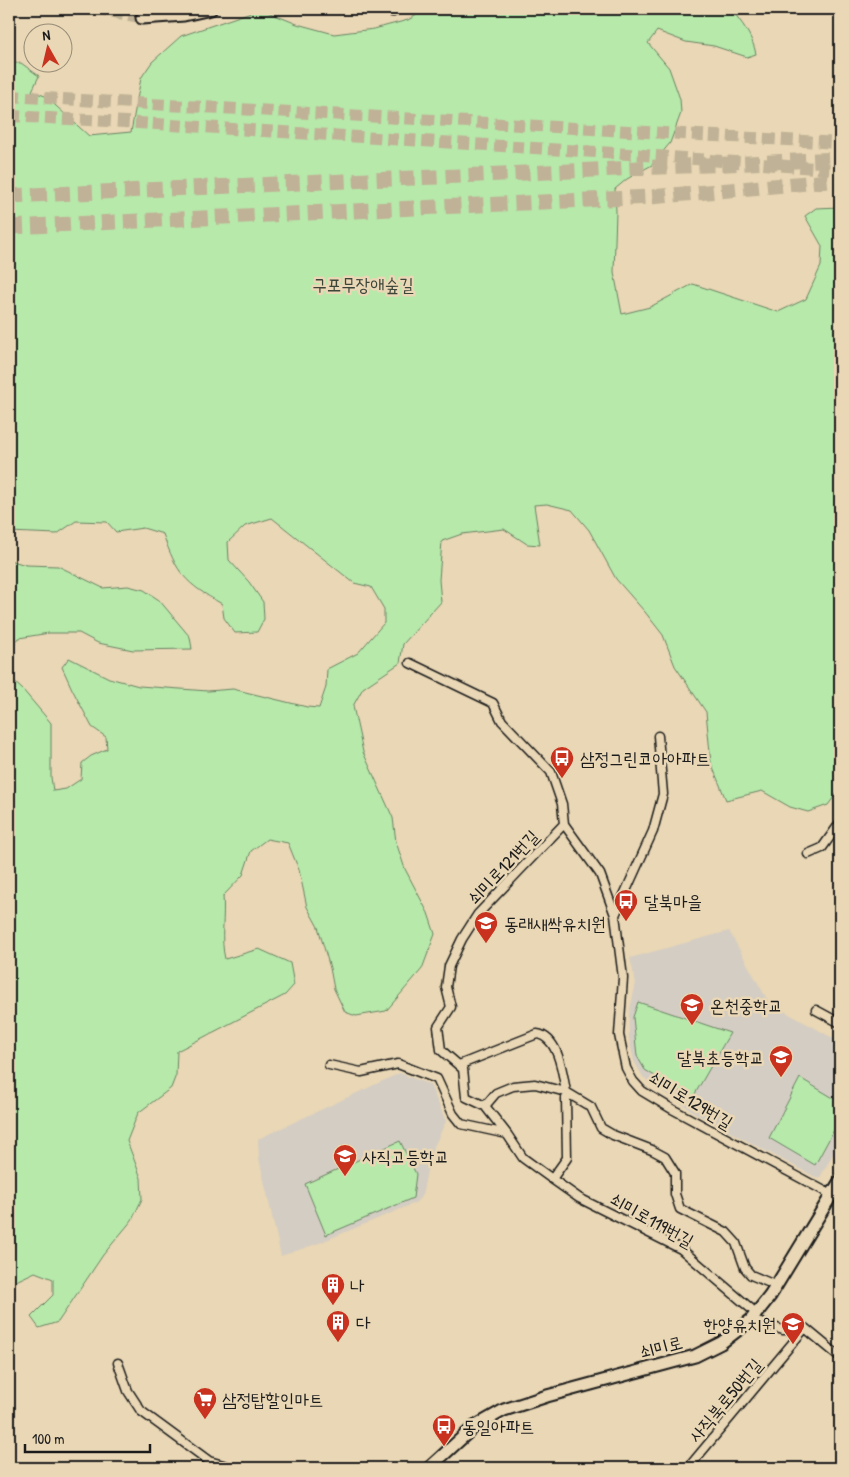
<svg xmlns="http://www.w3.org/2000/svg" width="849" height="1477" viewBox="0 0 849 1477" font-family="'Patrick Hand','Poor Story',sans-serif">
<rect width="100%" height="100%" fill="#e9d7b5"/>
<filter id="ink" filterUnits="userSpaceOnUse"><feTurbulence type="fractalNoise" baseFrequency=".02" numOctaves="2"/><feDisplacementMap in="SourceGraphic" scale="10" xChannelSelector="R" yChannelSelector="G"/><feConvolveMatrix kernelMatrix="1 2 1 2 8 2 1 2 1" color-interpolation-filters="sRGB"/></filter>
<g filter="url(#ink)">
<path fill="#d4cdc3" d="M729,931l40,72 71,39v100l-21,37 -121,-64 -55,-38 -9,-16 -5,-23v-24l7,-31 -6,-25z
M400,1073l30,12 16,36 -16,34 -8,41 -7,7 -96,40 -38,13 -22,-98 -1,-19z"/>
<path fill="#b6e9aa" stroke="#698263" d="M260,9l37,15 37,10 40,-5 34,-9 19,-11h304c11,14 21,26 25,45l-9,3 -33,-11 -28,-4 -29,-11 -9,12 21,25 11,31 1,14 -11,30 -18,22 -25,14 -12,10 1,23 -2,60 8,42 28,-7 43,-23 85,28 28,-13 15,-33 1,-20 -17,-30 11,-8 24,-1v582l-12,16 -20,7 -18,-5 -28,-16 -36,9 -15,-37 -5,-51 -31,-46 -12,-31 -18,-23 -29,-33 -27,-49 -17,-20 -25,-6 -13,1 6,40 -13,-1 -23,-15 -42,5 -20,7 -3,39 2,22 -38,42 -3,19 -37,25 -10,18 10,46 30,66 3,24 9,27 23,44 7,21 -13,35 -36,42 -30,5 -11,-4 -11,-23 -4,-21 -12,-41 -11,-20 -8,-37 -11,-27 -21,-4 -16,12 -8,24 -20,21c2,21 -3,42 2,63l34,-10 31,14 4,22 -9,10 -108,56 -1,24 -5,13 -33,25 -11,28 14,37 1,21 -10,21 -29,35 -45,67 -19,6 -8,-11 22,-22v-16l-18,-7 -19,9 -7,10v-618l1,5 13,12 28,33v54l2,14 13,-2 15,-10 1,-16 9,-7 16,-7 -1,-12 -14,-10 -20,-38 -10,-22 7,-9 40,20 30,8 69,5 25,-2 74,18 12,1 7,-21 1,-18 31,-16 26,-30v-14l-13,-22 -17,-4 -82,-65 -27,8 -17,16 1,18 20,22 14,20 1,17 -7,13 -22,1 -11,-15 -2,-14c-37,-21 -45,-30 -59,-70l-20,-6 -27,4 -9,-10 -31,-1 -19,13 -48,-2v-469h12l18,13 -7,15 13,5 44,40 42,-4 10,-54 11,-16 29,-26z
M9,560l17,5 32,1 45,22 25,-2 16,4 15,10 31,37 2,12 -59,1 -35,-7 -19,-10h-30l-30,5 -10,14z
M638,1002l92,31 -38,66 -47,-29 -8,-14 -4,-39z
M800,1078l40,24v17l-25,46 -46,-27z
M400,1141l16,33 -3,24 -87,37 -21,-51z"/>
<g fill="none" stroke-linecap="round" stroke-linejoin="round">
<path stroke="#c0b296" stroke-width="11" stroke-dasharray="11 5.5" stroke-linecap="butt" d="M96,9l46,9"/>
<path stroke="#c0b296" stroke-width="12" stroke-dasharray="12 6" stroke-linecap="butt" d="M9,96l831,47
M9,116l99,5 536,34 196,15"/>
<path stroke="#c0b296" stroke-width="15" stroke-dasharray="15 8" stroke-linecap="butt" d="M9,196l831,-37
M9,227l642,-30 189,-17"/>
<g stroke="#1c1c1c" stroke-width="11">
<path id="street" d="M384,9l2,2 7,1 6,-3
M410,663l83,40 9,18 49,51 11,32 2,20 36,50 15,41 8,63 -4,57 7,33 7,13 9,10 30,18 160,86
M808,854l14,-6 18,-25
M615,915l38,-84 10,-37 -5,-58
M816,1010l24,13
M329,1065l32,7 37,-8 39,15 16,35 8,10 46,10 16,24 29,21 27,19 102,51 75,64
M459,1065l78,-31c22,3 26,41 29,58
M485,1106l11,-13 17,-7 22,-2 31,8 25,15 10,21 12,7 39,15 13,7 10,16v21l5,15 46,23 10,11 9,25 6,7 26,11
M507,1134l-22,-28 -19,-9 -3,-28 -22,-19 -3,-23 13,-20 -5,-20 3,-21 13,-27 16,-25 86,-90
M552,1179l15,-21 -1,-60 4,-3
M751,1320l32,10 22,-2 35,29
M118,1363l10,28 13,20 68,50 25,7
M688,1468l117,-140"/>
</g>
<g stroke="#1c1c1c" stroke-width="15">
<path id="secondary" d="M142,18l42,-3 27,-6
M429,1468l45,-41 30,-17 43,-14 148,-40 26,-13 30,-23 19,-24 70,-115"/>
</g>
<use href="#street" stroke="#e9d7b5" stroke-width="8"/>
<use href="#secondary" stroke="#e9d7b5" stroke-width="11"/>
</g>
</g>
<defs>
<g id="bus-pin" transform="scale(1.25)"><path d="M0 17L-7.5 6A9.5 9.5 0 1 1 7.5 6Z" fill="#c8321e" stroke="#e9d7b5"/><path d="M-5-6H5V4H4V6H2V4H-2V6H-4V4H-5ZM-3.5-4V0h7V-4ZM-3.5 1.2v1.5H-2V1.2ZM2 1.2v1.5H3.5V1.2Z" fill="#fff"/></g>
<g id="school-pin" transform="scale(1.25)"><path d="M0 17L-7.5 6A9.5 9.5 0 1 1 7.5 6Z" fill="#c8321e" stroke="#e9d7b5"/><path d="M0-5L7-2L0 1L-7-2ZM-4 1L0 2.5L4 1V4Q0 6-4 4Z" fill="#fff"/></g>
<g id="building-pin" transform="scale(1.25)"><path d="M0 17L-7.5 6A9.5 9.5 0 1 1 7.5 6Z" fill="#c8321e" stroke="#e9d7b5"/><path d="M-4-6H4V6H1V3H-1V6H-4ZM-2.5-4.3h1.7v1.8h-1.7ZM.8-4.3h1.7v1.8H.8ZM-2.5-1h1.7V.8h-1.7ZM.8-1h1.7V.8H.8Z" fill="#fff"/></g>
<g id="supermarket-pin" transform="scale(1.25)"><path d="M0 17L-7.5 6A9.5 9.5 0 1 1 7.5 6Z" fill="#c8321e" stroke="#e9d7b5"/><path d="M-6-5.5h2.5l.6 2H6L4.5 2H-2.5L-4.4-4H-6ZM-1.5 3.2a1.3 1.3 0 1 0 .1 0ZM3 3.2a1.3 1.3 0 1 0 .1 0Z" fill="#fff"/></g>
</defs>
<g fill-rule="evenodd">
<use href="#bus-pin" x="562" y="758"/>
<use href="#bus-pin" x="626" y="901"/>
<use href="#school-pin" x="486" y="923"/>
<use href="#school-pin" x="692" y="1005"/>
<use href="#school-pin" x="781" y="1057"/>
<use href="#school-pin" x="345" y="1156"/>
<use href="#building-pin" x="333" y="1285"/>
<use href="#building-pin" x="338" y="1322"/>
<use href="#school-pin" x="793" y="1324"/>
<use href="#supermarket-pin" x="205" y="1399"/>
<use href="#bus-pin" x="444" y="1426"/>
</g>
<g text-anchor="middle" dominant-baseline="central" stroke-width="5" stroke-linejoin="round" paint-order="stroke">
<g font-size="18" fill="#3b4538" stroke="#e9d7b5">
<text x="363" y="284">구포무장애숲길</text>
</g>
<g font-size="18" fill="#1c1c1c" stroke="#e9d7b5" text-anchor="start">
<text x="580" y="758">삼정그린코아아파트</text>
<text x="644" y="901">달북마을</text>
<text x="504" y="923">동래새싹유치원</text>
<text x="710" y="1005">온천중학교</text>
<text x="764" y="1057" text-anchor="end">달북초등학교</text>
<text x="362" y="1156">사직고등학교</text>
<text x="350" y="1285">나</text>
<text x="356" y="1322">다</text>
<text x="776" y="1324" text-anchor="end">한양유치원</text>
<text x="222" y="1399">삼정탑할인마트</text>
<text x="462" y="1426">동일아파트</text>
</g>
<g font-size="18" fill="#1c1c1c" stroke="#e9d7b5">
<text transform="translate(503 867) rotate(-47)">쇠미로121번길</text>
<text transform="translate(691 1100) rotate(31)">쇠미로129번길</text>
<text transform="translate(652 1220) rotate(29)">쇠미로119번길</text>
<text transform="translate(661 1347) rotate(-15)">쇠미로</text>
<text transform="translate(725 1400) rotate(-50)">사직북로50번길</text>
</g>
</g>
<rect width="849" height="1477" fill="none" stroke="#e9d7b5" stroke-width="30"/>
<rect x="15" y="15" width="819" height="1447" fill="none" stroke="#1c1c1c" stroke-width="2" filter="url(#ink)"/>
<g transform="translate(48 48) rotate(352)"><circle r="24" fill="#e9d7b5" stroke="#978c78"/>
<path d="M0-4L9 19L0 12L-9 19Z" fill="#c8321e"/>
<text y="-8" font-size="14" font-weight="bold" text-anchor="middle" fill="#1c1c1c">N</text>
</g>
<path d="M25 1444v8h125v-8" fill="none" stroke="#1c1c1c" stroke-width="2.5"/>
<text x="32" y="1444" font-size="15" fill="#1c1c1c" stroke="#e9d7b5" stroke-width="4" paint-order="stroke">100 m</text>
</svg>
